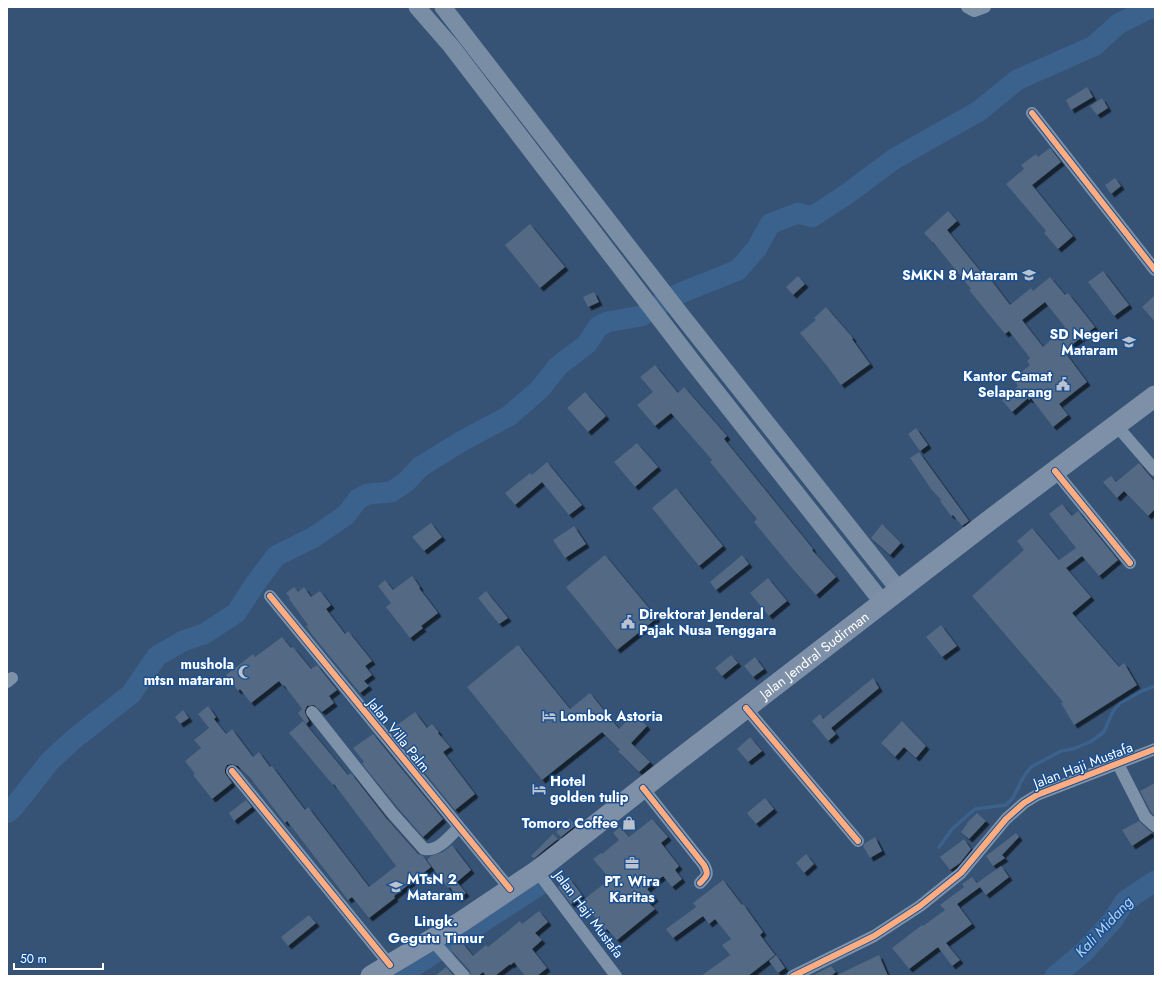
<svg xmlns="http://www.w3.org/2000/svg" width="1162" height="983" viewBox="0 0 1162 983" font-family="Jost,sans-serif">
<defs>
<filter id="shadow"><feDropShadow dx="3.5" dy="3.5" stdDeviation="0" flood-color="#0009"/></filter>
</defs>
<rect width="100%" height="100%" fill="#365274"/>
<g fill="none" stroke-linecap="round" stroke-linejoin="round">
<path stroke="#3b618d" stroke-width="3.5" d="M939,847l13,-18 23,-20 31,-4 7,-7 11,-22 7,-9 30,-16 12,-2 17,-7 14,-10 8,-19 8,-10 22,-12 13,-5"/>
<path stroke="#3b618d" stroke-width="21" d="M7,813l6,-5 37,-47 24,-22 57,-45 26,-38 26,-15 21,-7 32,-21 19,-29 21,-28 38,-19 32,-22 12,-16 10,-5 23,-2 15,-10 14,-15 42,-26 47,-25 31,-27 18,-23 29,-22 11,-17 9,-5 34,-6 37,-22 60,-24 19,-22 13,-24 28,-11 14,4 35,-23 47,-35 85,-48 38,-31 77,-34 24,-22 26,-13 11,-4
M399,976l142,-92
M1055,976l29,-24 29,-32 12,-19 30,-20"/>
</g>
<path fill="#526984" fill-rule="evenodd" filter="url(#shadow)" d="M1087,87l6,10 -22,13 -5,-10z
M1102,98l6,10 -11,7 -7,-9z
M1050,148l11,14 -29,23 41,51 -15,13 -14,-16 2,-2 -40,-47 18,-15 -3,-4 15,-11 2,3z
M1115,178l6,8 -10,8 -6,-9z
M948,211l9,10 -10,9 38,47 3,-1 22,29 21,-17 2,3 17,-14 15,18 3,-2 27,34 -31,24 23,31 -28,22 9,11 -15,12 -22,-29 -2,2 -1,-2 -16,14 -10,-12 16,-14 -5,-7 17,-14 -3,-4 3,-3 -21,-27 -4,3 -36,-44 2,-1 -38,-47v1l-9,-10zM1045,302l20,25 -22,20 -21,-27z
M530,224l35,43 -25,21 -35,-43z
M1103,271l26,34 -15,11 -26,-34z
M798,276l7,8 -12,11 -7,-8z
M594,292l5,10 -11,5 -5,-10z
M1155,295v27l-13,-15z
M826,307l27,31 -1,1 18,25 -29,21 -14,-19 -27,-33 16,-13 -2,-2z
M655,365l23,28 6,-6 43,49 -3,3 89,110 -1,1 24,27 -20,18 -25,-28 -37,-45 3,-3 -47,-57 2,-2 -41,-47 -16,13 -18,-21 16,-13 -13,-15z
M585,392l21,24 -18,16 -21,-24z
M916,428l12,17 -8,6 -12,-17z
M637,443l21,24 -23,20 -21,-25z
M919,452l50,69 -7,5 -9,-11 -2,1 -11,-15 1,-1 -10,-11 -21,-31z
M547,462l35,43 -13,10 -27,-33 -27,23 -10,-12 25,-20 2,2z
M1139,463l16,19v27l-7,7 -24,-25 -7,7 -14,-16 8,-6 5,6z
M676,488l47,58 -24,20 -47,-58z
M1062,504l10,12 6,-5 40,49 -19,16 -17,-20 -16,12 25,29 -19,16 47,54 5,-4 13,22 -63,40 -13,-22 2,-1 -91,-106 52,-46 -7,-9 15,-13 27,32 17,-12 -27,-34z
M431,523l11,14 -18,14 -12,-14z
M882,524l19,19 -11,12 -19,-17z
M574,526l12,18 -21,14 -12,-18z
M605,555l52,63 -40,32 -51,-63z
M742,555l7,9 -33,26 -6,-8z
M412,576l8,11 -1,1 19,25 -17,13 2,2 -13,10 -24,-31 5,-4 -13,-17 7,-6 8,10z
M768,578l19,23 -18,15 -19,-23z
M294,587l4,5 6,-5 7,10 9,-6 11,14 -5,4 19,25 3,-3 24,30 -7,5 7,9 -8,6 5,5 -9,7 -47,-57 -7,-10 2,-1 -19,-26 1,-1 -4,-5z
M486,591l22,27 -9,6 -21,-26z
M941,625l16,21 -15,11 -16,-20z
M282,637l9,11 2,-1 18,22 6,-4 20,25 -8,6 5,7 -12,9 -8,-7 -7,1 -2,4v3l4,8 -3,3 -8,-11 4,-4 -18,-24 -1,1 -4,-5 -28,22 -11,-14 -2,2 -12,-16 27,-21 2,3z
M518,645l52,64 20,-16 29,36 15,-16 13,13 -16,17 19,19 -11,10 -21,-21 2,-1 -18,-18 -60,48 -75,-93z
M731,655l7,8 -16,13 -7,-8z
M755,657l9,12 -11,8 -9,-11z
M873,678l6,10 -48,40 5,6 -8,7 -16,-20 8,-7 3,5z
M208,706l8,11 -2,2 12,15 6,-5 21,28 6,-5 11,15 2,-1 33,44 3,-3 61,80 27,-21 -62,-82 -1,1 -44,-52 14,-12 45,54 3,-2 35,45 32,36 5,2 8,11 -37,29 1,2 -26,20 -17,-21 -4,3 -61,-79 -2,2 -34,-44 -13,-13 -7,-2 -4,1 -2,4v4l7,10 -20,16 -19,-24 2,-1 -10,-13 16,-13 -7,-8 15,-12 -11,-14z
M183,710l6,8 -9,6 -5,-7z
M415,712l12,16 5,-4 7,8 -1,1 12,14 -7,5 32,42 -20,16 -65,-80z
M902,721l24,25 -10,12 -12,-11 -9,10 -14,-14z
M373,734l70,85 -20,18 -25,-29 -36,-44 2,-2 -11,-14z
M750,737l12,14 -14,11 -11,-13z
M1155,783v33l-4,-4 -11,-21z
M765,798l9,11 -18,15 -9,-11z
M246,800l6,7 -18,14 -5,-8z
M977,813l9,8 -17,18 -8,-7 6,-8v-1z
M569,819l7,6 -15,12 -5,-5z
M652,819l16,18 -7,6 18,23 -4,4 7,9 -10,8 -9,-11 -16,13 8,9 -6,5 6,6 -38,31 -10,-11 -2,1 -23,-29 28,-22 -17,-20 8,-6 1,1 17,-14 -6,-7 7,-6 9,10z
M1139,821l13,12 -20,13 -10,-16z
M1016,833l3,4 -17,18 3,3 -12,8 -7,-10z
M553,834l5,5 -24,19 -3,-2z
M875,837l7,14 -12,7 -7,-12 2,-3z
M964,839l7,10 -11,14 -10,7 -10,-13z
M452,845l19,25 -14,12 9,11 -8,6 -8,-12 -2,1 -21,-28 4,-4 12,-4z
M806,854l8,10 -10,9 -8,-10z
M1001,866l8,11 -23,18 -9,-12z
M972,877l8,10 -23,17 15,20 -26,19 14,17 -8,6 -14,-19 -29,22 -17,-21 30,-23 1,1 22,-16 -5,-5 24,-18 -2,-3z
M569,878l13,17 -11,9 -13,-17z
M723,880l19,25 1,-1 20,28 -3,3 15,20 -27,21h-47l29,-21 -8,-10 9,-6 -16,-20 -6,5 -6,-8 -30,22 -7,-9 30,-22 -3,-4z
M539,911l9,11 -13,11 7,7 -10,9 15,19 -10,8h-12l-11,-14 -3,3 -1,-1 -15,12h-9l-3,-4 -5,4h-7l-1,-5 -21,-23 11,-8 13,16 13,-11 2,2 32,-26 2,3z
M309,915l7,8 -28,23 -7,-9z
M776,955l9,13 -7,5 -9,-12z
M879,955l9,21h-53l23,-11z
M831,966l5,6 -5,4h-19z
M446,967l8,9h-19z"/>
<g fill="none" stroke-linecap="round" stroke-linejoin="round">
<path stroke="#7d92a8" stroke-width="12" d="M967,7l7,4 11,-4
M1032,113l123,157
M1116,425l39,45
M1055,471l75,92
M270,596l240,293
M7,682l5,-4
M746,708l112,133
M312,712l80,101 32,36c14,3 26,-13 35,-22
M1118,764l27,53 10,9
M232,771l158,194
M643,788l61,77c5,9 3,11 -4,18
M537,871l79,105
M432,940l32,36
M793,976l81,-40 46,-30 41,-33 45,-54 18,-16 13,-8 118,-46"/>
<path stroke="#798da4" stroke-width="17" d="M417,7l34,39 241,315 191,242
M443,7l239,309 217,274"/>
<path stroke="#7e90a7" stroke-width="21" id="s1" d="M371,976l90,-54 76,-51 140,-110 313,-241 165,-124"/>
<g stroke="#1b4f8f" stroke-width="8">
<path id="cycleway" d="M1032,113l123,157
M1055,471l75,92
M270,596l240,293
M746,708l112,133
M232,771l158,194
M643,788l61,77c5,9 3,11 -4,18
M793,976l81,-40 46,-30 41,-33 45,-54 18,-16 13,-8 118,-46"/>
</g>
<use href="#cycleway" stroke="#ffac80" stroke-width="6"/>
</g>
<defs>
<g id="school-bare" transform="scale(1.08)"><path d="M0-5L7-2L0 1L-7-2ZM-4 1L0 2.5L4 1V4Q0 6-4 4Z" fill="#b9c2ce" stroke="#1b4f8f" stroke-width="2.5" paint-order="stroke"/></g>
<g id="civic-bare" transform="scale(1.08)"><path d="M-.6-6.5H3V-4.5H.6V-3L4-1V1h2V6H-6V1h2V-1L-.6-3ZM-1.2 2.5V6h2.4V2.5Z" fill="#b9c2ce" stroke="#1b4f8f" stroke-width="2.5" paint-order="stroke"/></g>
<g id="mosque-bare" transform="scale(1.08)"><path d="M3.5-4.9A6 6 0 1 0 3.5 4.9A5 5 0 1 1 3.5-4.9Z" fill="#b9c2ce" stroke="#1b4f8f" stroke-width="2.5" paint-order="stroke"/></g>
<g id="hotel-bare" transform="scale(1.08)"><path d="M-6-4.5h1.5V1H6V5H4.5V3h-9V5H-6ZM-4 0a1.8 1.8 0 1 1 3.6 0ZM.5 0V-2.5h3Q6-2.5 6 0Z" fill="#b9c2ce" stroke="#1b4f8f" stroke-width="2.5" paint-order="stroke"/></g>
<g id="shop-bare" transform="scale(1.08)"><path d="M-5-2.5h2.3a2.7 3.5 0 0 1 5.4 0H5L5.5 6h-11ZM-1.5-2.5h3a1.5 2.3 0 0 0-3 0Z" fill="#b9c2ce" stroke="#1b4f8f" stroke-width="2.5" paint-order="stroke"/></g>
<g id="office-bare" transform="scale(1.08)"><path d="M-6-3h4V-5.5h4V-3h4V5H-6ZM-1-4.5V-3h2v-1.5ZM-6 0V1H6V0Z" fill="#b9c2ce" stroke="#1b4f8f" stroke-width="2.5" paint-order="stroke"/></g>
</defs>
<g fill-rule="evenodd">
<use href="#school-bare" x="1029" y="275"/>
<use href="#school-bare" x="1129" y="342"/>
<use href="#civic-bare" x="1063" y="384"/>
<use href="#civic-bare" x="628" y="622"/>
<use href="#mosque-bare" x="245" y="672"/>
<use href="#hotel-bare" x="549" y="716"/>
<use href="#hotel-bare" x="539" y="789"/>
<use href="#shop-bare" x="629" y="823"/>
<use href="#office-bare" x="632" y="863"/>
<use href="#school-bare" x="396" y="887"/>
</g>
<g text-anchor="middle" dominant-baseline="central" stroke-width="3" stroke-linejoin="round" paint-order="stroke">
<g font-size="14" font-weight="bold" fill="#fff" stroke="#1b4f8f" text-anchor="end">
<text x="1018" y="275">SMKN 8 Mataram</text>
<text x="1118" y="334">SD Negeri<tspan x="1118" dy="16">Mataram</tspan></text>
<text x="1052" y="376">Kantor Camat<tspan x="1052" dy="16">Selaparang</tspan></text>
<text x="639" y="614" text-anchor="start">Direktorat Jenderal<tspan x="639" dy="16">Pajak Nusa Tenggara</tspan></text>
<text x="234" y="664">mushola<tspan x="234" dy="16">mtsn mataram</tspan></text>
<text x="560" y="716" text-anchor="start">Lombok Astoria</text>
<text x="550" y="781" text-anchor="start">Hotel<tspan x="550" dy="16">golden tulip</tspan></text>
<text x="618" y="823">Tomoro Coffee</text>
<text x="407" y="879" text-anchor="start">MTsN 2<tspan x="407" dy="16">Mataram</tspan></text>
<text x="632" y="881" text-anchor="middle">PT. Wira<tspan x="632" dy="16">Karitas</tspan></text>
</g>
<g font-size="14" fill="#fff" stroke="#1b4f8f">
<text stroke="none"><textPath href="#s1" startOffset="548">Jalan Jendral Sudirman</textPath></text>
<text transform="translate(399 735) rotate(51)">Jalan Villa Palm</text>
<text transform="translate(1083 765) rotate(-21)">Jalan Haji Mustafa</text>
<text transform="translate(589 914) rotate(53)">Jalan Haji Mustafa</text>
</g>
<g font-size="15" font-weight="bold" fill="#fff" stroke="#1b4f8f">
<text x="436" y="921">Lingk.<tspan x="436" dy="17">Gegutu Timur</tspan></text>
</g>
<g font-size="15" font-style="italic" fill="#b5d3f5" stroke="#1b4f8f">
<text transform="translate(1104 927) rotate(-47)">Kali Midang</text>
</g>
</g>
<rect width="1162" height="983" fill="none" stroke="#ffffff" stroke-width="16"/>
<path d="M14 963v6h89v-6" fill="none" stroke="#ffffff" stroke-width="2"/>
<text x="20" y="963" font-size="12" fill="#ffffff" stroke="#1b4f8f" stroke-width="3" paint-order="stroke">50 m</text>
</svg>
